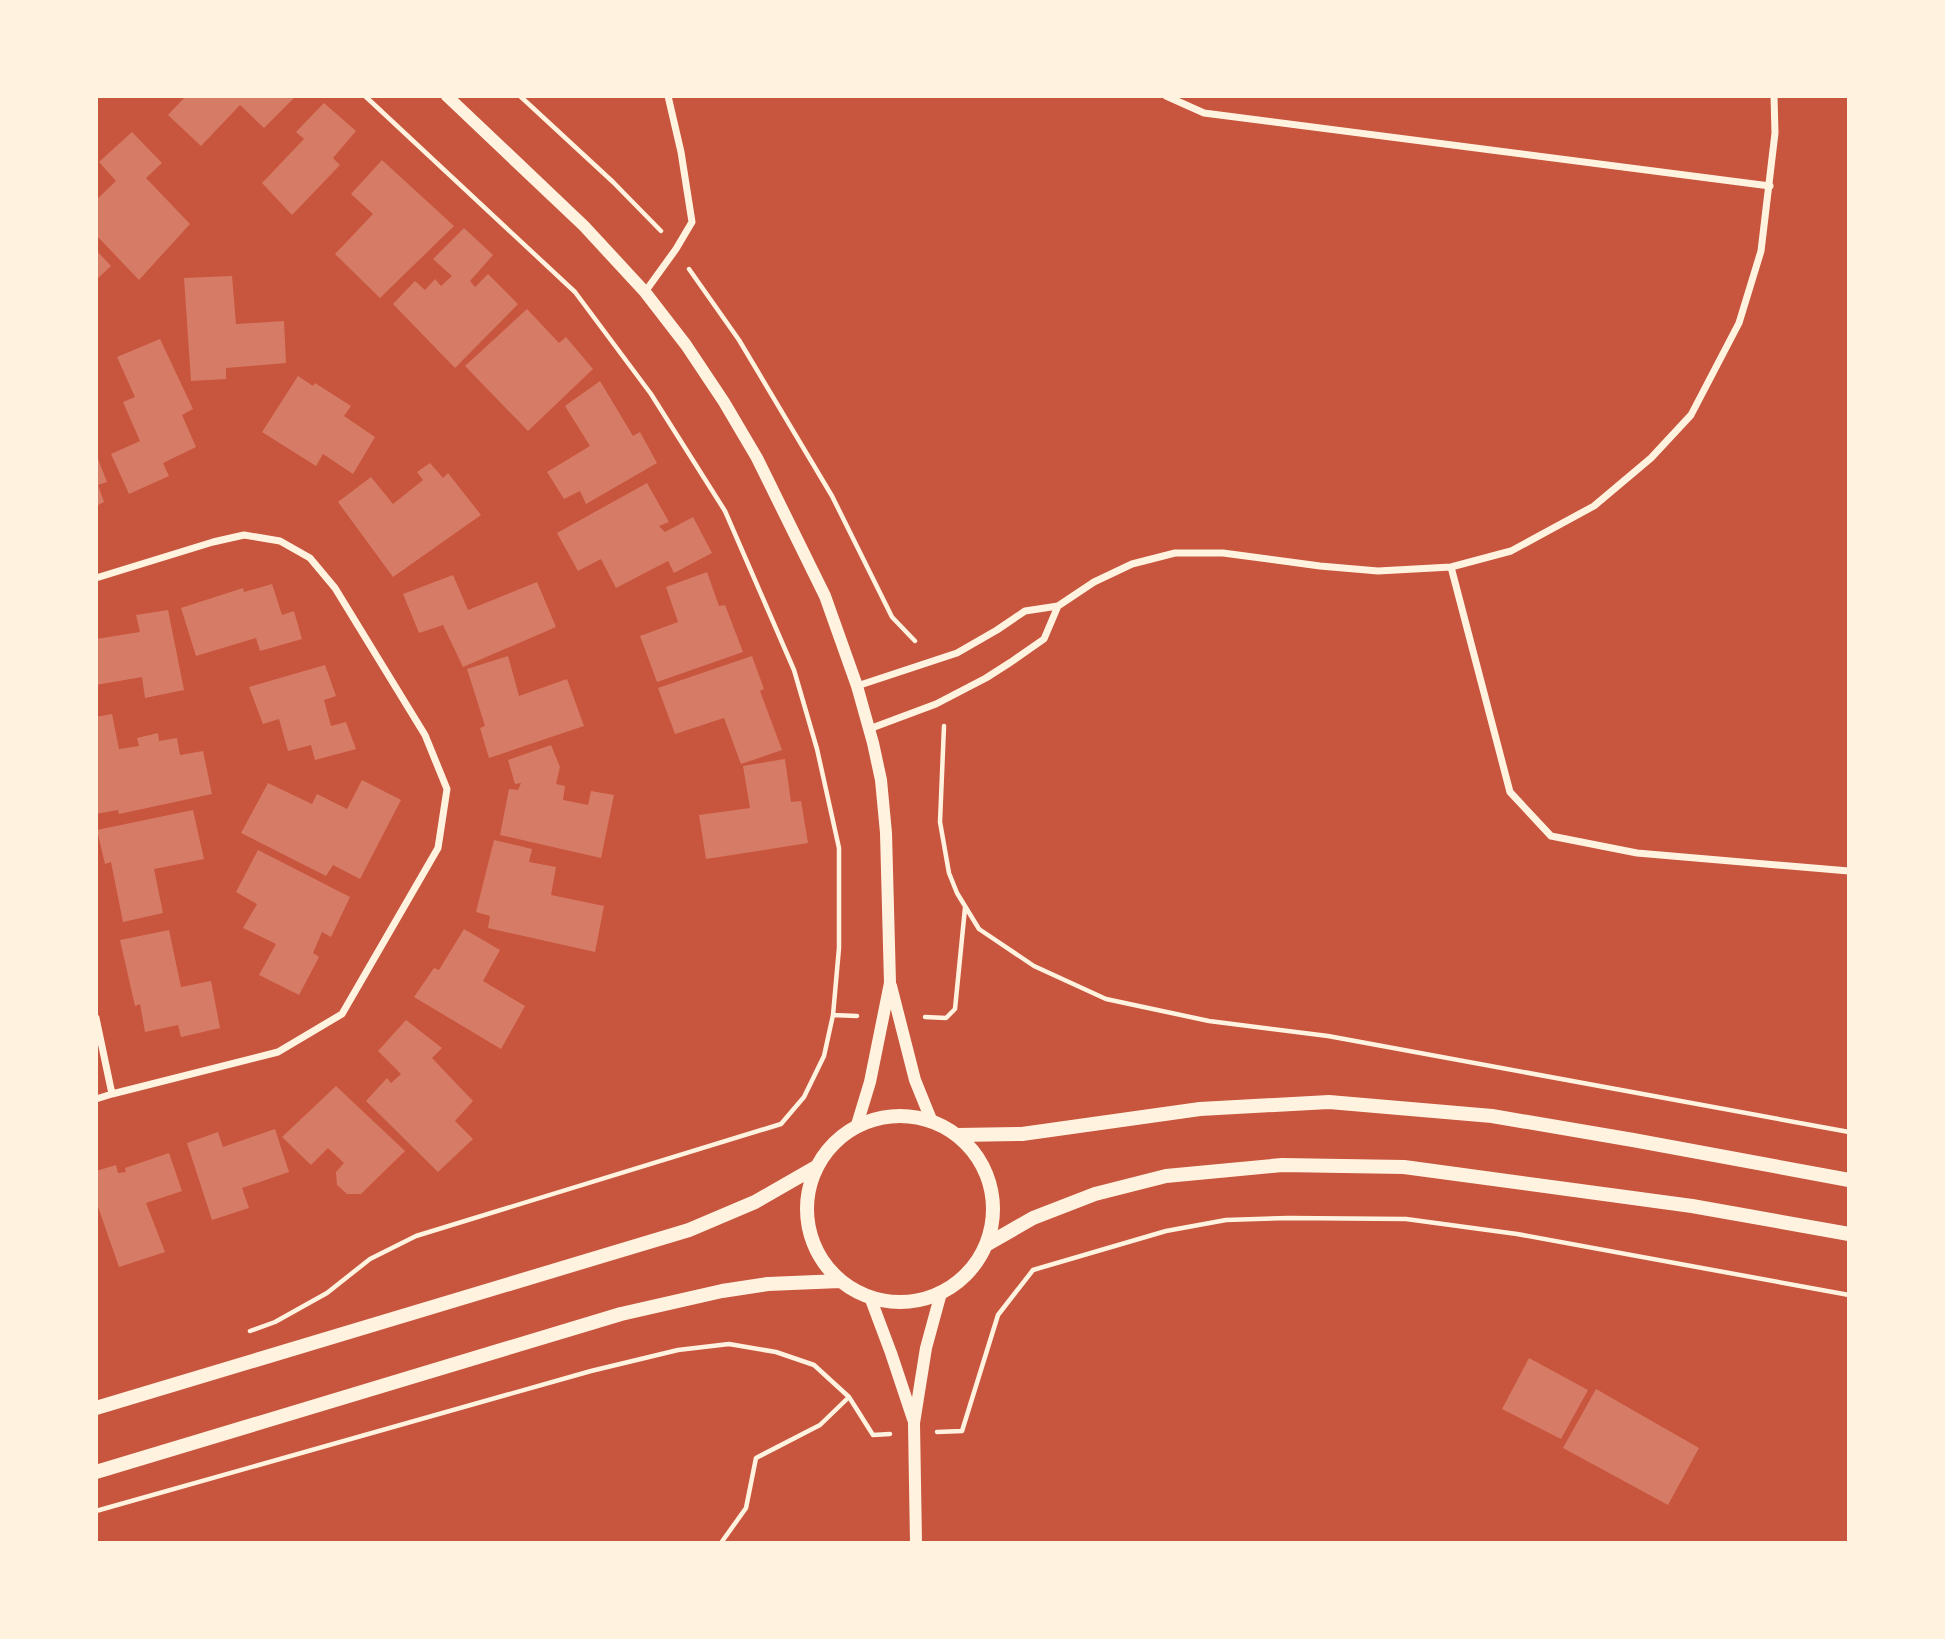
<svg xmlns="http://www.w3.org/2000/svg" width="1945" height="1639" viewBox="0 0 1945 1639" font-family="'Archivo Narrow',sans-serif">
<rect width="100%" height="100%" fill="#c8553d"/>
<path fill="#d67c66" d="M186,96h110l-32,32 -24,-23 -39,41 -33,-31z
M324,103l32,28 -23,27 7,7 -48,50 -30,-32 42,-44 -8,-7z
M132,132l30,31 -16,15 44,46 -51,56 -43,-45v-35l20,-19 -17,-19z
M382,160l72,66 -74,72 -45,-44 38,-40 -22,-20z
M464,228l29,27 -23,26 5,6 13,-13 30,30 -63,64 -62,-64 22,-23 10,9 10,-11 6,7 11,-10 -19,-17z
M96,250l15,16 -15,14z
M232,276l4,48 48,-3 2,42 -60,5v11l-35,2 -7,-103z
M527,309l32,34 7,-6 27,32 -65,62 -63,-65z
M160,339l33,70 -11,6 14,32 -33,16 6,13 -40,18 -18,-40 29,-13 -17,-39 12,-5 -18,-40z
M298,376l15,10 2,-3 36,23 -7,10 31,21 -22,37 -30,-20 -7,12 -54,-34z
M600,381l33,55 7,-4 17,31 -71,41 -6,-13 -16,8 -17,-27 43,-26 -25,-40z
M96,454l11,28 -9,3 6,17 -8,4z
M430,463l13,15 5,-5 33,42 -88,62 -55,-75 33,-25 22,27 30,-24 -6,-8z
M647,483l22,39 -10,4 6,6 28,-15 19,36 -38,20 -6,-12 -52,27 -15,-29 -23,12 -21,-38z
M707,572l12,34 6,-1 18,47 -86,30 -17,-46 38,-14 -12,-35z
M453,575l15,35 69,-28 19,45 -93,40 -20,-42 -24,8 -16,-39z
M272,584l10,31 12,-4 8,28 -42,12 -4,-13 -60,18 -15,-48 62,-20 1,4z
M168,610l16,80 -39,8 -3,-21 -46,8v-46l44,-7 -4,-17z
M508,656l11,40 48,-17 17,47 -95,32 -9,-30 5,-2 -18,-57z
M752,656l12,33 -4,2 22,59 -41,14 -17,-46 -49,16 -17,-46z
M325,665l11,31 -12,4 7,26 15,-4 10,27 -41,11 -4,-15 -23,6 -9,-32 -16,5 -14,-37z
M112,714l7,35 20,-3 -2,-8 21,-5 1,8 18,-3 3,17 23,-4 9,43 -93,20 -1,-4 -22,4v-97z
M551,745l9,22 -4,17 9,2 -2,14 25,5 3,-14 23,4 -13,63 -101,-23 9,-46 9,1 3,-7 -6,1 -7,-24z
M785,759l6,43 10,-1 7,42 -102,16 -7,-44 51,-7 -7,-42z
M362,780l39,20 -41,79 -27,-14 -7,11 -85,-43 27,-50 44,21 5,-10 30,15z
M193,810l11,49 -50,10 9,44 -40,9 -12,-60 -6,2 -8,-34z
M494,840l38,9 -3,13 27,5 -5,28 53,11 -9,46 -107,-24 2,-12 -14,-4z
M258,850l92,47 -19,40 -9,-5 -9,21 6,4 -20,38 -40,-20 17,-31 -33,-16 14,-24 -21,-12z
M464,929l36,21 -17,31 42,25 -24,43 -87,-52 20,-29 5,2z
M169,930l12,57 30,-6 9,47 -39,9 -3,-12 -33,7 -5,-28 -5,2 -15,-66z
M406,1020l36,28 -10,10 41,43 -18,20 18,18 -35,33 -72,-71 21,-23 4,5 10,-9 -23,-23z
M336,1086l69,65 -44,43h-14l-10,-9 -1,-13 8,-9 -16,-15 -17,17 -29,-28z
M275,1129l14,43 -47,16 7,20 -37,12 -25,-77 31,-11 5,15z
M169,1153l13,38 -36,12 19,49 -46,15 -23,-66v-30l20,-6 2,8 8,-1 -1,-4z
M1529,1358l59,32 -27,49 -59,-30z
M1596,1389l103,59 -31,57 -105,-57z"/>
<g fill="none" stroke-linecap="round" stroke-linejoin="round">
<path stroke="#fff3e0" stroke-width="4.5" d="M520,96l93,86 48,49
M689,269l50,71 93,156 60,121 23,24
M944,726l-4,96 9,51 8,20 22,36 55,37 72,33 103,22 119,15 521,96
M833,1015l24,1
M925,1017l21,1 9,-9 10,-101
M250,1331l25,-9 52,-29 43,-34 46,-23 365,-112 23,-27 20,-41 9,-41 6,-67v-100l-22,-99 -23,-79 -69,-159 -74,-117 -76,-102 -210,-196
M937,1432l25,-1 36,-116 35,-45 133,-39 60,-11 63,-2 117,1 111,15 332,61
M96,1511l495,-140 87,-21 51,-6 47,8 38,13 35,32 24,38 17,-1
M721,1543l25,-35 10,-50 64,-33 29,-28"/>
<path stroke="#fff3e0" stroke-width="7" d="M1166,96l38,17 566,73
M645,292l31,-43 16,-27 -11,-70 -13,-56
M1451,567l59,225 41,44 86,17 212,18
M96,578l117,-36 31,-7 36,6 30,17 25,30 90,147 22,54 -9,59 -96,166 -64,38 -166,42 -16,5
M857,686l100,-33 40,-23 28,-19 33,-5 36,-24 38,-18 43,-11h48l97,13 58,5 73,-4 60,-16 83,-45 57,-48 40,-43 48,-92 22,-72 14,-118 -1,-37
M869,729l67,-25 50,-26 25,-16 33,-23 14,-33
M96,1018l16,76"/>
<path stroke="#fff3e0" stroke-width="12" d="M447,96l137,130 61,66 41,53 38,57 33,56 68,138 32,90 16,57 8,37 5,53 4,150 -20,99 -14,46
M891,986l24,94 17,42
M870,1297l21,56 22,66
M916,1543l-2,-120 12,-75 15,-55"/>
<path stroke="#fff3e0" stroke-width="14" d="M807 1209a93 93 0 1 1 186 0a93 93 0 1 1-186 0Z
M957,1135l65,-1 178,-25 129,-7 163,14 141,24 216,40
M986,1245l47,-27 62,-24 71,-18 116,-11 122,2 288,39 157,28
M96,1408l593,-178 66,-28 61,-35
M96,1472l525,-158 101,-23 46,-7 72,-3"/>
</g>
<rect width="1945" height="1639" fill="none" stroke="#fff3e0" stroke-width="196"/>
</svg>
